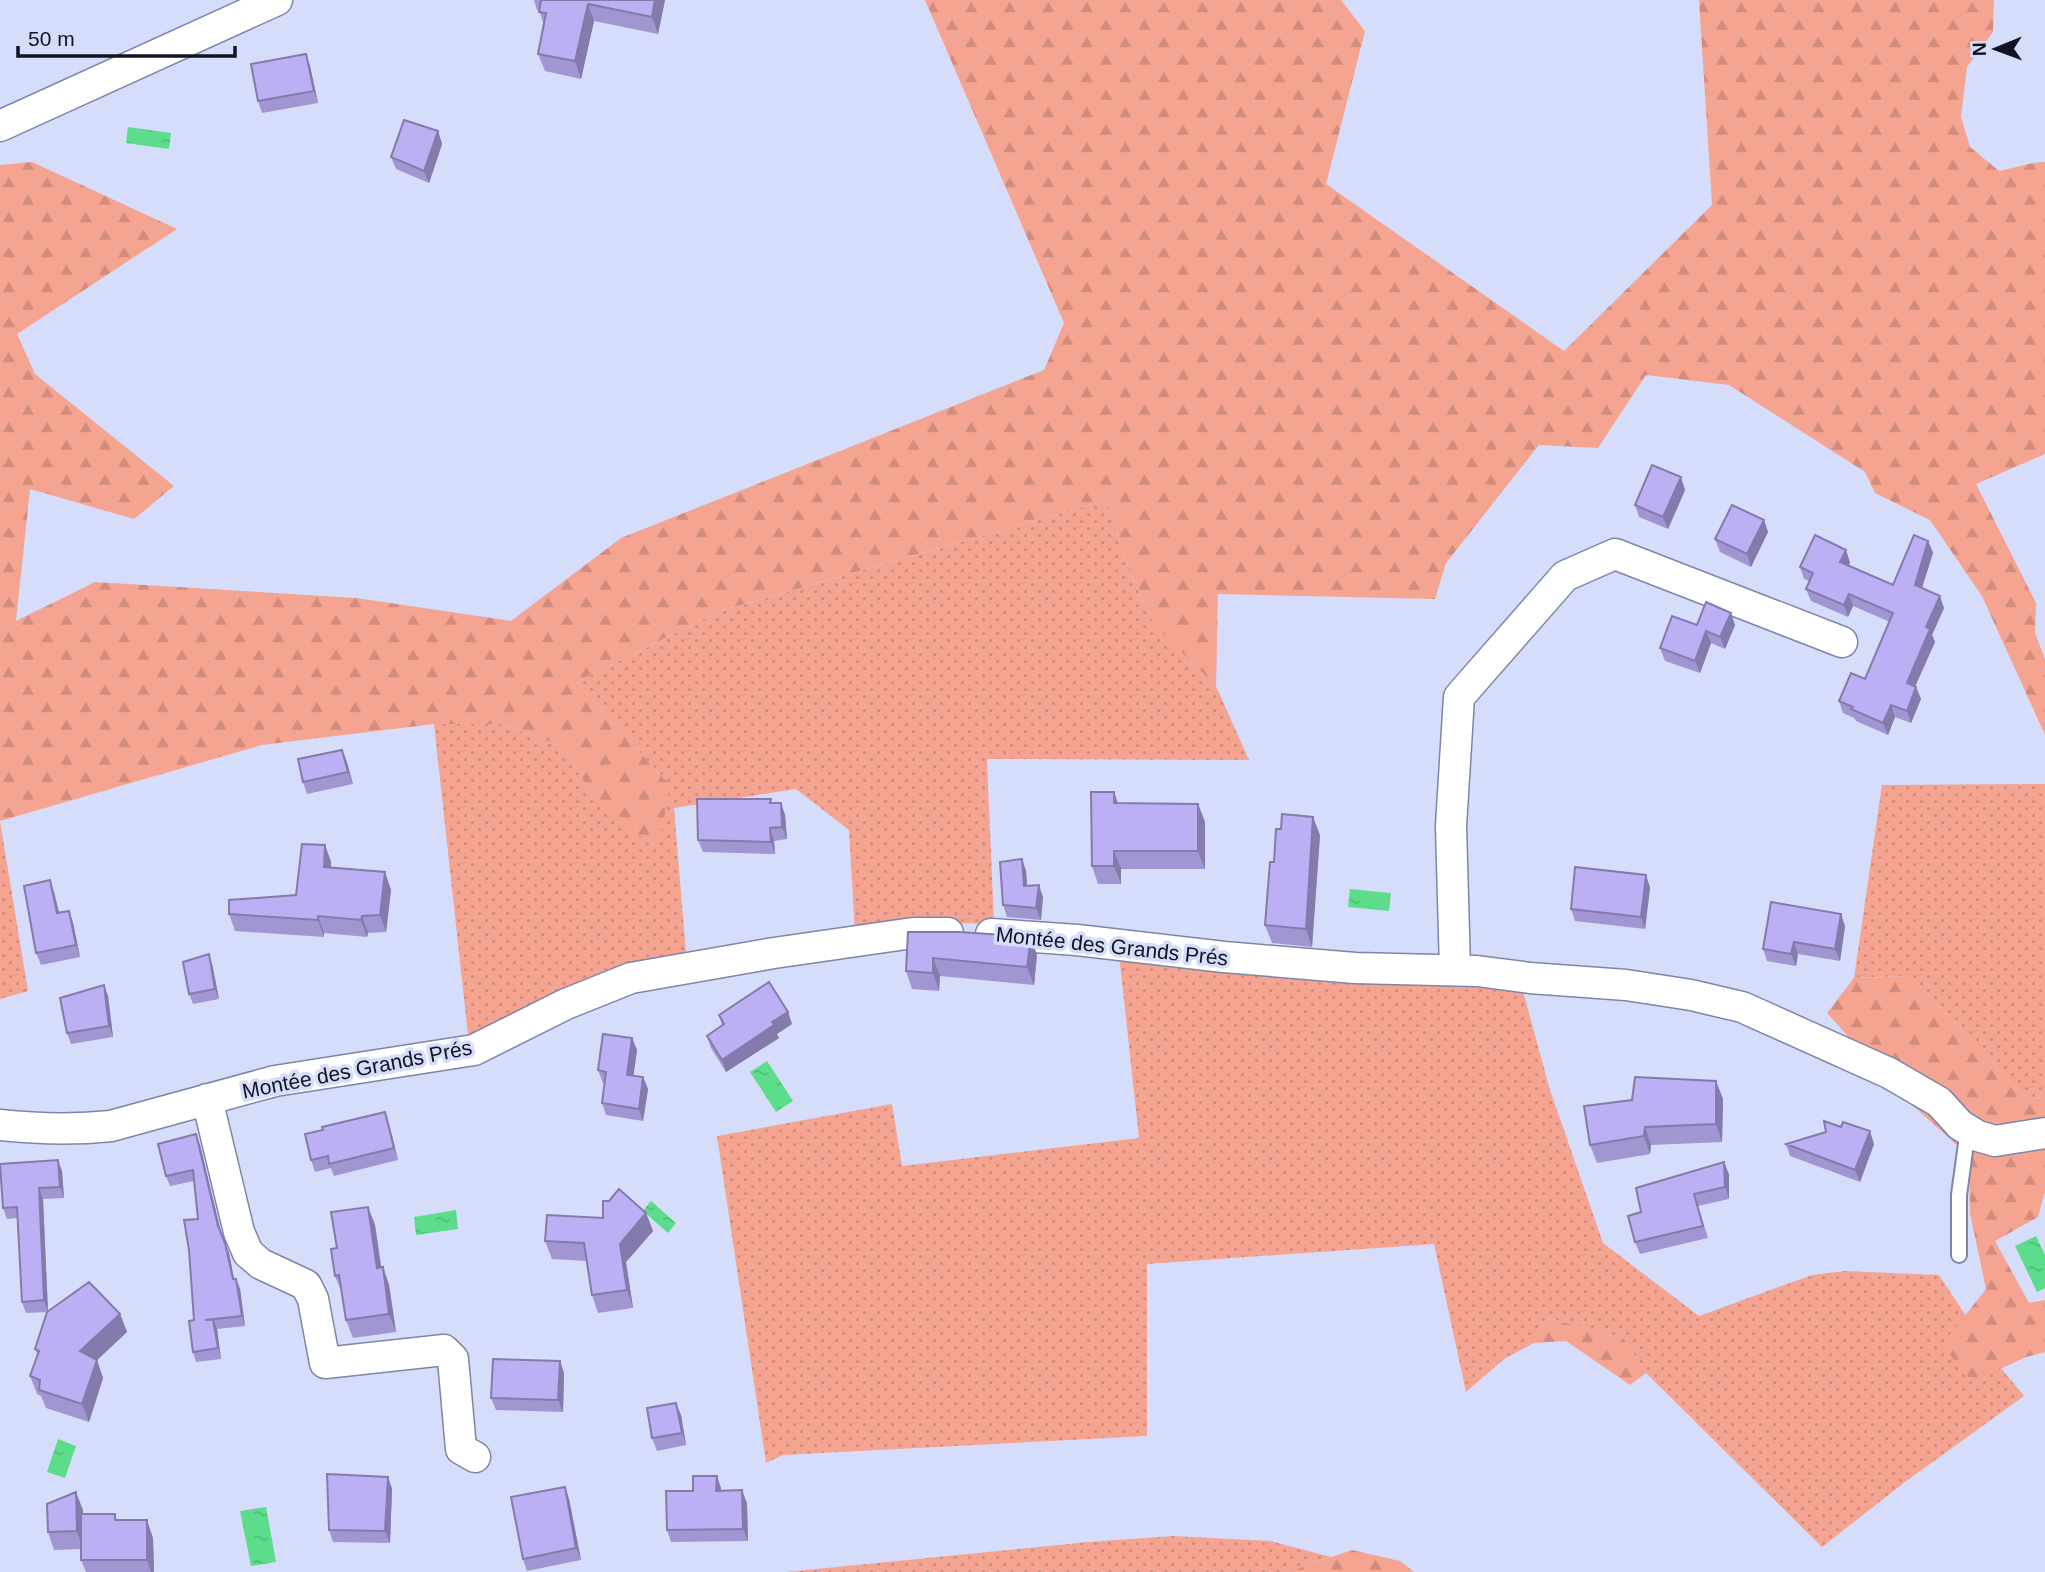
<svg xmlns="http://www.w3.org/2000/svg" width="2045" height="1572" viewBox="0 0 2045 1572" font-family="Arial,sans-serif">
<defs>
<pattern id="grass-dots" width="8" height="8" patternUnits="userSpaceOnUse" patternTransform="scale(1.75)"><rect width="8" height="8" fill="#f6a492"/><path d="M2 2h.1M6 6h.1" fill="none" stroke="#d28c7e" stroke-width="1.8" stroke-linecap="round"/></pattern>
<pattern id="forest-firs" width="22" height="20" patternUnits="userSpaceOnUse" patternTransform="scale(1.75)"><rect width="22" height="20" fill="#f6a492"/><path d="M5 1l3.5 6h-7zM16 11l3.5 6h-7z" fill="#d28c7e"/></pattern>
<pattern id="water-ripples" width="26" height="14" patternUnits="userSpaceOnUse" patternTransform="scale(1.75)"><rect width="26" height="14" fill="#5ddd8c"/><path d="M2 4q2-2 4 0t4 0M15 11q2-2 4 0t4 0" fill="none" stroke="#50bd78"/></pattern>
</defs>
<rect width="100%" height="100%" fill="#d5ddfb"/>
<path fill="url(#grass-dots)" d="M1107,500l24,75 24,51 61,60 33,74 -262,-1 7,165 -43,-1 -96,10 -6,-103 -53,-41 -122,19 12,145 -32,6 -186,76 -34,-311h67l63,23 28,49 78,-11 -94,-103 144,-71z
M2045,784v315l-22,-4 -112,-119 -57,2 28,-193z
M0,821l28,170 -28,8z
M1119,954l402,30 29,106 53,153 96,73 113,-41 33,-4 94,4 61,92 24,29 -119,86 -83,65 -176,-174 -22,-34 -76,-21 -14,25 -30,16 -38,33 -32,-148 -287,20v172l-364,19 -17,8 -49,-327 175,-32 10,62 237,-28z
M1173,1536l97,5 61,16 -43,15h-502l302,-30z"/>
<path fill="url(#forest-firs)" d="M925,0h416l24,31 -39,153 238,167 148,-146 -13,-205h295l-1,32 -26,35 -6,50 9,30 29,24 34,-8 12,-1v292l-69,30 60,119 -1,30 10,26v76l-63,-139 -52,-76 -55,-27 -10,-21 -136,-87 -83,-10 -48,73 -59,-3 -93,118 -11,36 -217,-5 -2,92 -61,-60 -24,-51 -24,-75 -387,111 -144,71 94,103 -12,66 -66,-55 -28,-49 -63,-23h-67l-172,21 -262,76v-656l32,-3 145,67 -160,105 18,40 139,112 -40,33 -104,-30 -14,132 79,-39 261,16 155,23 110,-83 423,-168 20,-47z
M1911,976l112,119 22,4v93l-7,25 -43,24 34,62 16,-3v52l-19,5 -54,25 -30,-37 44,-56 -16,-76 -1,-57 -69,-62 -73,-81 27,-35z
M1548,1318l76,21 22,34 -16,12 -64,-44 -32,2z
M1352,1550l48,11 14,11h-126z"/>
<path fill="url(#water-ripples)" d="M128,127l43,6 -2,16 -43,-6z
M1350,889l41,4 -2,18 -41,-4z
M767,1061l26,40 -17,11 -26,-40z
M651,1201l25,22 -8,10 -25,-22z
M456,1210l2,19 -42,6 -2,-18z
M2036,1236l9,19v33l-8,4 -22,-46z
M58,1439l18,7 -11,32 -18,-6z
M266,1507l10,55 -25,4 -11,-55z"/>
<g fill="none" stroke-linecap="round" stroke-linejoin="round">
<g stroke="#7d86a7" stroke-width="18">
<path id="service" d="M1959,1255v-60l9,-66"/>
</g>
<g stroke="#7d86a7" stroke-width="33">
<path id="minor" d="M0,126l277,-126
M991,934l86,6 147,17 131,11 122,3 53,7 96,7 65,10 51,12 147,66 50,29 21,23 18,11 17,5 50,-8
M1455,970l-4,-144 8,-129 106,-121 50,-22 227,88
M207,1099l32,133 9,21 13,11 45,21 7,14 12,64 119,-13 9,9 8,90 14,8
M0,1125c38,4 73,5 111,1l164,-45 199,-31 92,-46 65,-26 143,-25 139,-20h35"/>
</g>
<use href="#service" stroke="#fff" stroke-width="14"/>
<use href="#minor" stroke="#fff" stroke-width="30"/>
</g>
<path fill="#a296d2" d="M534,0h131l-7,34 -64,-13 -13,58 -36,-8 -7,-17 6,-29 -5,-15h-2z
M310,66l8,37 -56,10 -4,-12z
M438,131l4,13 -13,39 -33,-14 -5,-12z
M1685,490l-17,39 -29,-12 -4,-12z
M1764,520l4,12 -17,35 -31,-15 -5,-13z
M1928,541l5,12 -11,35 22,20 -12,27 3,7 -20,45h1l5,12 -10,24 -16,-6 -7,18 -32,-14 -2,-3 -11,-5 -4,-12 26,-22 25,-57 -37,-16 -5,11 -37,-16 -5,-12 3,-8 -5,-2 -4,-12 50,-5 -1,3 44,20z
M1697,625h38l-10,24 -14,-6 -11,30 -35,-12 -5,-13z
M342,750l11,34 -46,10 -4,-12z
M1114,792l4,11 80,1 7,18v47h-84v15h-23l-6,-18z
M772,803h9l4,12 2,24 -13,2 1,13 -72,-2 -5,-12z
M1320,835l-8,112 -40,-4 -7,-18 9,-63z
M325,845l6,17v6l54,4 6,18 -5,42 -18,1 -1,4 -43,-4v4l-89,-6 -6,-17 67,-19z
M1022,859l4,12 1,15 16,11 -2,23 -34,-3 -4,-12z
M1646,875l4,13 -5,41 -70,-8 -4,-12z
M54,892l5,21 10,-2 4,12 7,34 -39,8 -5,-12z
M1845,926l-5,35 -42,-7 -2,12 -29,-5 -4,-12z
M908,932l129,23 -3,30 -94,-9 -1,15 -27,-2 -6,-18z
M212,964l7,35 -26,5 -4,-10z
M104,985l4,11 5,41 -42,7 -4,-11z
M788,1012l4,12 -15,10 2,4 -53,34 -15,-24 -4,-12 15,-11 -3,-10z
M632,1038l5,12 -4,26 10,1 5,12 -5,32 -37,-6 -4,-12 3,-20h-2l-5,-13z
M1716,1081l7,18 -1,43 -71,3 -1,9 -53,9 -7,-18z
M385,1112l4,12 9,36 -64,16 -3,-8 -16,4 -4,-12 12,-30z
M196,1134l4,11 21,88 8,20 5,26h2l4,10 5,37 -28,3 4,30 -25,3 -3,-10 5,-133 -4,-38 -24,5 -4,-10z
M1786,1144h88l-14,38 -70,-26z
M62,1171l2,27 -21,1 5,112 72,3 7,18 -30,28 6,18 -14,44 -43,-14 -5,-12 -4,-2 -7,-18 8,-21 -3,-6 13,-37 -22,1 -4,-11 -5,-84 -10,1 -4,-11z
M1729,1174v25l-31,7 10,32 -68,16 -5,-12 6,-30z
M368,1207l7,18 6,43 2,-1 6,18 7,47 -43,6 -7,-18 -4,-27 -7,-17z
M646,1213l7,18 -27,31 7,46 -35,5 -6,-18 -5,-34 -35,-2 -7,-18 58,-23z
M560,1361l4,12 -1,39 -67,-2 -5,-12z
M681,1415l5,30 -29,6 -5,-13z
M717,1476l4,15 26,12 1,38 -77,1 -4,-12 26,-39z
M388,1477l4,12 -2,54 -57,-1 -4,-12z
M565,1487l4,12 12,61 -54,11 -4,-12z
M83,1510v4h32l2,6 36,18 1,34h-68l-5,-12v-11l-27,1 -6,-18z"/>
<path fill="#847aab" d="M655,0h10l-7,34 -6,-17z
M588,4l6,17 -13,58 -6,-18z
M306,54l4,12 8,37 -4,-12z
M438,131l4,13 -13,39 -5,-12z
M1681,477l4,13 -17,39 -5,-12z
M1764,520l4,12 -17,35 -4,-13z
M1928,541l5,12 -14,44 -4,-12z
M1846,550l4,12 -5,12 -5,-12z
M1849,594l4,12 -5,11 -4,-12z
M1940,596l4,12 -12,27 3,7 -24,53 -4,-12 19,-56z
M1731,613l4,12 -10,24 -5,-12z
M1706,631l5,12 -11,30 -5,-12z
M1916,687l5,12 -10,24 -4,-12z
M1891,705l4,12 -7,18 -5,-12z
M342,750l5,12 6,22 -5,-12z
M1114,792l6,18 -6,-7z
M781,803l4,12 2,24 -5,-12z
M1198,804l7,18v47l-7,-18z
M1313,817l7,18 -8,112 -6,-18z
M770,828l4,13 1,13 -4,-12z
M325,845l6,17 -1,22 -6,-17z
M1114,851l7,18v15l-7,-18z
M1022,859l4,12 2,27 -4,-12z
M385,872l6,18 -5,42 -6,-17z
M1646,875l4,13 -5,41 -4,-12z
M50,880l4,12 8,33 -5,-12z
M1039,885l4,12 -2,23 -5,-12z
M69,911l4,12 7,34 -4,-12z
M1841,914l4,12 -5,35 -5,-12z
M318,916l6,17v4l-6,-17z
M362,916l6,17 -1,4 -6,-17z
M1031,937l6,18 -3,30 -7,-18z
M1794,942l4,12 -2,12 -5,-12z
M209,954l3,10 7,35 -4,-10z
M933,958l7,18 -1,15 -6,-18z
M104,985l4,11 5,41 -4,-11z
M788,1012l4,12 -15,10 2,4 -53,34 -4,-12 50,-38z
M632,1038l5,12 -5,37 -5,-12z
M643,1077l5,12 -5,32 -4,-12z
M1716,1081l7,18 -1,43 -6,-18z
M385,1112l4,12 9,36 -4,-12z
M1645,1127l6,18 -1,9 -6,-18z
M1870,1131l4,13 -14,38 -5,-12z
M196,1134l4,11 22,91 -4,-10z
M58,1160l4,11 2,27 -4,-11z
M1724,1162l5,12v25l-4,-12z
M39,1188l4,11 5,113 -4,-12z
M368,1207l7,18 9,61 -7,-18z
M646,1213l7,18 -27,31 7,46 -6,-18 -7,-46z
M225,1243l4,10 7,36 -3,-10z
M383,1267l6,18 7,47 -7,-18z
M236,1279l4,10 5,37 -3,-10z
M120,1314l7,18 -30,28 6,18 -14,44 -7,-18 -2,-53z
M213,1319l4,10 4,30 -3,-11z
M560,1361l4,12 -1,39 -5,-12z
M676,1403l5,12 5,30 -4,-12z
M717,1476l4,12v15l-5,-12z
M388,1477l4,12 -2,54 -5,-12z
M565,1487l4,12 12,61 -5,-12z
M742,1490l5,13 1,38 -5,-12z
M76,1492l7,18v39l-6,-18z
M147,1520l6,18 1,34h-3l-4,-12z"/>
<path fill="#bcaff4" stroke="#847aab" stroke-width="2" d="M541,0h114l-3,17 -64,-13 -13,57 -37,-7 8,-41 -7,-1z
M306,54l8,37 -56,10 -7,-37z
M404,120l34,11 -14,40 -33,-14z
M1652,465l29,12 -18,40 -28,-12z
M1732,505l32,15 -17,34 -32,-15z
M1815,535l31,15 -6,12 53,23 21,-50 14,6 -13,44 25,11 -14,31 4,2 -23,54 9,4 -9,24 -16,-6 -8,18 -32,-14 2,-2 -14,-6 12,-28 14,6 28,-66 -44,-19 -5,11 -38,-16 7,-16 -13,-6z
M1706,602l25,11 -11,24 -14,-6 -11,30 -35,-13 12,-32 25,9z
M342,750l6,22 -45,10 -5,-23z
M1091,792h23v11l84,1v47h-84v15h-22z
M697,799h74l-1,4h11l1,24 -12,1 1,14 -73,-2z
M1282,814l31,3 -7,112 -41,-4 5,-63h4l2,-33h5z
M302,844l23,1 -1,22 61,5 -5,43 -18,1 -1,4 -43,-4v4l-89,-6v-14l67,-5z
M1022,859l2,27 15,-1 -3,23 -33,-3 -3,-43z
M1575,867l71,8 -5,42 -70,-8z
M50,880l7,33 12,-2 7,34 -40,8 -12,-67z
M1771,902l70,12 -6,35 -41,-7 -3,12 -28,-5z
M908,932h52l71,5 -4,30 -94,-9v15l-27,-2z
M209,954l6,35 -26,5 -6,-32z
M769,982l19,30 -16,10 2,3 -52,35 -15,-24 17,-12 -5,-9z
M104,985l5,41 -42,7 -7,-35z
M603,1034l29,4 -5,37 16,2 -4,32 -37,-6 4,-31 -8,-2z
M1635,1077l81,4v43l-71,3 -1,9 -54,9 -6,-39 48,-6z
M385,1112l9,36 -65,16 -1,-8 -17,4 -6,-26 18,-4 -1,-3z
M1824,1121l17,6 2,-5 27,9 -15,39 -69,-26 40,-12z
M196,1134l22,92 7,17 8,36h3l6,37 -37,4 8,-1 5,29 -25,4 -4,-31 5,-1 -5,-70 -5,-30 14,-1 -5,-49 -27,6 -8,-32z
M58,1160l2,27 -21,1 5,112 -22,2 -5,-95 -14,1 -3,-44z
M1724,1162l1,25 -31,7 9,32 -68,16 -7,-26 13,-4 -5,-24z
M619,1189l27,24 -26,31 7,46 -35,5 -8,-52 -39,-2 2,-26 56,3v-17h6z
M368,1207l9,61 6,-1 6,47 -43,6 -7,-45 -4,1 -4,-27 6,-1 -6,-36z
M89,1282l31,32 -40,37 17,9 -15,44 -43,-14 1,-10 -10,-4 9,-25 -4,-2 12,-37z
M493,1359l67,2 -2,39 -67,-2z
M676,1403l6,30 -30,5 -5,-30z
M327,1474l61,3 -3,54 -56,-1z
M693,1476h24l-1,15 26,-1 1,39 -76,1 -1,-39h27z
M565,1487l11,61 -53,11 -12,-62z
M76,1492l1,39 -29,1 -1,-28z
M81,1514h34v6h32v40h-66z"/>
<g text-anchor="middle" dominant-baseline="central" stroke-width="7" stroke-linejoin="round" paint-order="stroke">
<g font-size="21" fill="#111420" stroke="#d5ddfb">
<text transform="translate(1112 946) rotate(6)">Montée des Grands Prés</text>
<text transform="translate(357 1069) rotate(-11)">Montée des Grands Prés</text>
</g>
</g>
<g transform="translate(1996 49) rotate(269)" stroke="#d5ddfb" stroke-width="5" paint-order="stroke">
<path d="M0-5L12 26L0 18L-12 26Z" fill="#111420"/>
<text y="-10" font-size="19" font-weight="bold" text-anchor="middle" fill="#111420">N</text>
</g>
<path d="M18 46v10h217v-10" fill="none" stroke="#111420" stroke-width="3.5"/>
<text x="28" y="46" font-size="21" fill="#111420" stroke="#d5ddfb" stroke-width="5" paint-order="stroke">50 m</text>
</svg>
